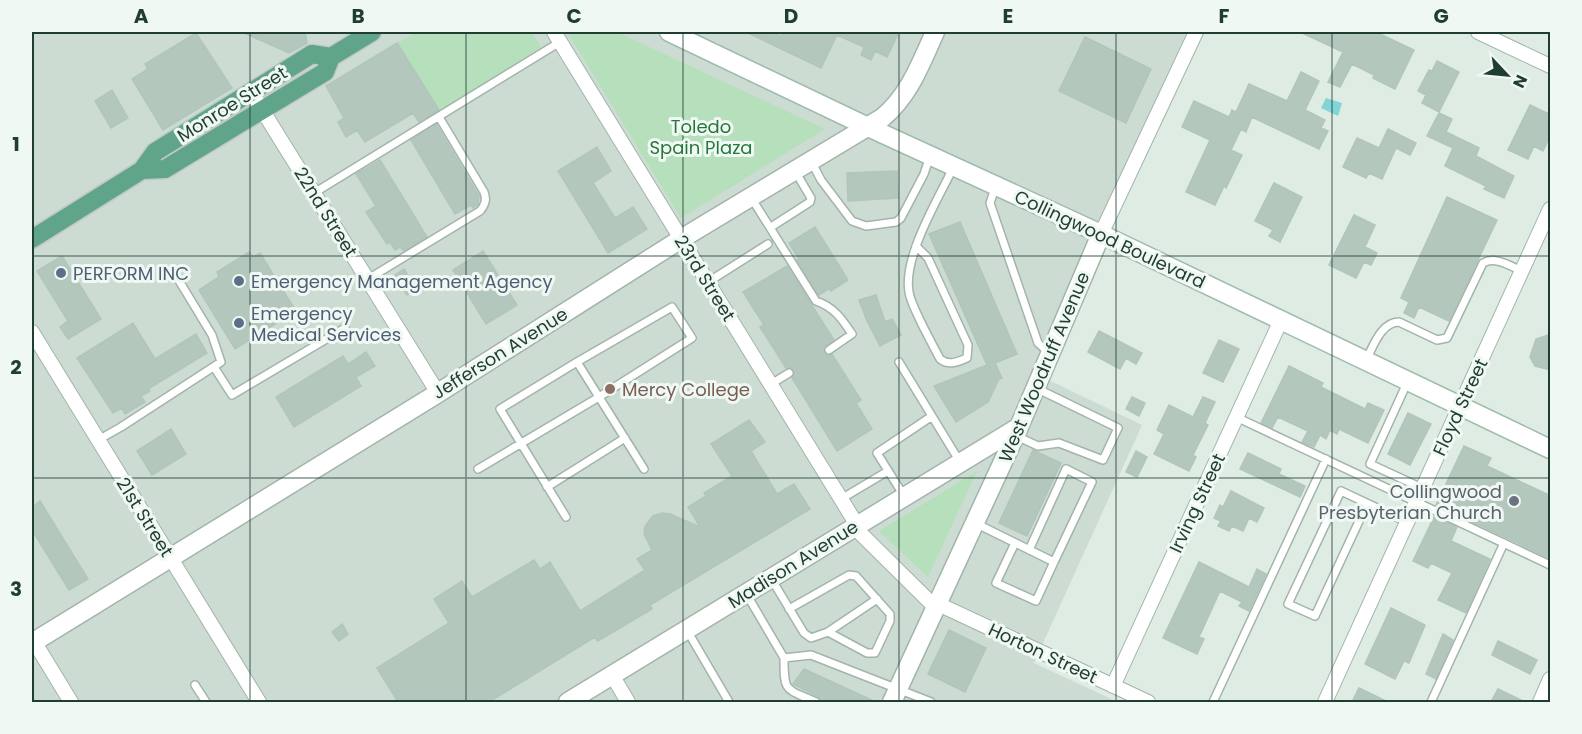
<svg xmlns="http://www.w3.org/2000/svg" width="1582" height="734" viewBox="0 0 1582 734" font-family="Poppins,sans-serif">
<rect width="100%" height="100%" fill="#dfece4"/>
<path fill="#cddcd3" d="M32,32h1155l-155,340 110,53 -108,238 84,39h-1086z"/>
<path fill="#b6dfbb" d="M416,32h116l9,15 -102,65 -42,-69z
M567,32h50l208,97 -144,89z
M977,471l-49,106 -49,-46z"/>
<path fill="#82d4d6" d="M1326,98l16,5 -4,13 -17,-8z"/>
<path fill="#b4c7bd" stroke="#b1c6ba" stroke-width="1.5" d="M242,32h63l2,11 -18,10z
M746,32h25l10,4 2,-4h116l-12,25 -12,-6 -4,9 -10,-5 3,-8 -27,-12 -16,33z
M1300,32h76l38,18 -19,39 -22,-11 1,-3 -22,-11 -12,23 -12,-5 15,-30z
M196,33l36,55 -69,42 -31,-51 16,-10 -3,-5z
M1085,37l66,32 -25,54 -67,-32z
M397,43l42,67 -20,12 -6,-9 -48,29 -8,-12 -11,7 -8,-15 6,-4 -18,-32z
M1437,61l22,11 -20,40 -17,-9 4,-8 -8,-4 11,-21 3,1z
M1301,72l18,9 -14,29 20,10 -4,8 7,3 -9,18 -67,-32 -6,15 -5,-3 -10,21 11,5 -16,33 -2,-2 -9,19 -29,-13 24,-52 -28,-13 12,-26 35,16 3,-7 4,2 13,-28 38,17z
M112,90l16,28 -17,10 -16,-27z
M1530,105l21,10v19l-8,17 -9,-5 -6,13 -20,-9z
M1439,113l13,6 -6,13 33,16 -3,8 38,20 -10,22 -20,-9 2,-3 -41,-20 8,-18 -26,-12z
M436,124l43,72 -1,8 -5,4 -2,-3 -16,9 -44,-74z
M1388,129l28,14 -6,12 -14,-7 -14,31 -13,-6 -3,5 -23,-11 14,-29 22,10z
M597,147l14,24 -18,12 22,35 18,-11 14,22 -39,24 -50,-82z
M380,160l47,77 -23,14 -4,-4 -5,3 -5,-8 -3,2 -21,-32 10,-6 -20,-32z
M897,171l1,27 -50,3 -1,-28z
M1274,183l28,14 -22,45 -11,-6 4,-6 -18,-9z
M1447,197l50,23 -48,101 -30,-14 -5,11 -10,-5 5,-11 -8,-4z
M1354,215l21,10 -10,22 12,6 -6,12 -7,-3 -8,16 -27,-13z
M960,222l57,132 -22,9 7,15 -3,1 -11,23 -32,20 -22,-36 53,-21 -58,-131z
M815,227l33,53 -17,11 -1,-3 -11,7 -22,-35 2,-1 -10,-16z
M483,251l34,54 -31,19 -33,-54z
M249,252l4,5 7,-4 36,58 -61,38 -36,-59 20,-13 -2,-5z
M62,256l39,63 -33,20 -8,-12 8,-6 -31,-50z
M787,266l47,74 -10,7v6l3,2 5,-1 29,46 -5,3 16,26 -35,22 -45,-73 2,-7 -3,-3h-5l-26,-41 4,-2 -21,-33z
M404,269l12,20 -9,6 -12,-20z
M876,295l9,27 7,-3 9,16 -21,11 -13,-25 -8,-21z
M133,323l22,36 41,-25 11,19 -59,36 2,2 -9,5 4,6 -20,12 -3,-6 -9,5 -36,-55z
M1099,331l43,22 -6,11 -10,-6 -6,11 -32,-17z
M1551,334v36l-16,-4 -5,-9 6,-18z
M1219,340l20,9 -16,33 -20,-9z
M366,352l9,14 -19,11 5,9 -67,41 -18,-30 67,-41 5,8z
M1289,366l34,17 -2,4 44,22 3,-6 16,7 -16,33 -29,-14 -2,5 -7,-4 -4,9 -6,-4 -6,12 -12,-5 6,-11 -30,-14 -6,11 -11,-5z
M1132,397l13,6 -6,13 -13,-7z
M1203,397l12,5 -10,21 3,2 -15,30 3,2 -7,14 -35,-17 10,-20 -7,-4 12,-25 24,12z
M1408,413l23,11 -21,41 -22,-11z
M749,420l16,22 -14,9 26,43 17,-10 16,25 -160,96 2,4 -54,32 -3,-4 -106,65h-91l-21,-34 72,-45 -15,-24 28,-18 10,16 62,-37 6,9 10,-7 30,49 65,-41 -8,-11 15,-9 -8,-16 1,-8 8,-10 9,-3 8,1 30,13 -12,-20 18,-11 -2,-3 28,-17 -21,-32z
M171,429l15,25 -34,21 -15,-24z
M1464,446l27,12 -4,8 64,30v63l-115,-54z
M1033,450l28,13 -34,73 -28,-13z
M1136,451l11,6 -10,20 -11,-5z
M1248,453l33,16 -2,5 26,12 -5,11 -60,-28z
M1231,491l33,17 -7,14 -8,-4 -6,13 -11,-5 -3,5 -11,-5 3,-5 -7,-3 6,-13 3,2z
M40,501l48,78 -19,11 -37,-60v-23z
M1434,517l23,10 -6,14 39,18 -24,54 -28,-13 14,-27 -21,-10 -3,5 -15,-7z
M1199,562l50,25 8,-18 9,5 -17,37 -10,-5 3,-4 -22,-11 -21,46 5,2 -7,15 -34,-16z
M1391,608l34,17 -16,38 -5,-2 -9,18 -30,-15z
M342,624l6,10 -9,7 -7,-9z
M949,630l37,18 -21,44 -37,-18z
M1443,634l10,6 -17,39 -10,-5z
M1498,641l39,19 -7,14 -38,-19z
M804,669l72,33h-55l-2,-5 -26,-13z
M1359,688l29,14h-36z
M1498,689l27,13h-34z"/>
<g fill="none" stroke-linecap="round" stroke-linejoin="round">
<g stroke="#a2b4ab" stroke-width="10">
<path id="service" d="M811,161l10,19 31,41 14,5 30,-4 5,-4 23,-44 6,-18
M995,188l-5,15 48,140 10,9
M314,193l246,-151
M752,199l64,102c18,6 26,18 36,33l-23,16
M771,227l39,-25 1,-4 -16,-27
M916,246l12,12 40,87 -1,13c-10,4 -18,8 -27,1 -8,-16 -29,-52 -31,-67 -6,-35 28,-91 44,-124
M368,279l112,-68c5,-6 7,-11 4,-19l-45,-75
M708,282l60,-38
M672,307l20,31 -93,59 -22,-35z
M1366,360c7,-13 15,-38 33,-38l38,18 10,-2 36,-75c12,-7 27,3 39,8
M899,362l61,100
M214,367l18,28 113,-67
M1407,383l-37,81 52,24
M771,384l18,-11
M1236,417l314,148
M1016,436l22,10 21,-3 44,17 15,-32 -80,-39
M98,440l23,-13 100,-65 -9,-27 -34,-56
M478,469l121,-72 45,72
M547,487l78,-49
M904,496l-27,-43 55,-37
M841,499l47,-28
M1367,504l-52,112 -27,-12 53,-113 66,31
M566,517l-66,-108 77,-47
M975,523l79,39 -18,39 -40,-18 19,-40
M1029,550l37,-81 26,13 -38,80
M772,580l32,53 7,5 17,-6 39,21h8l15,-32v-7l-34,-38 -7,-1 -60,34
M747,595l37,63
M688,632l41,70
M828,632l49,-33
M195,685l11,17
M816,702c-31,-14 -32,-9 -32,-44l27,-3 120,47
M1213,702l113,-243
M1431,702l73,-159"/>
</g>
<g stroke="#a2b4ab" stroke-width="16">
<path id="minor" d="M554,32l303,493
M1478,32l72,34
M251,92l187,301
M1101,234l95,-202
M32,332l227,370
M854,527l82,81
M938,604l210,98
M32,638l39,64
M612,675l16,27
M1113,686l168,-366
M1325,702l225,-493
M1540,702l10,-23"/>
</g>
<g stroke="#a2b4ab" stroke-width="21">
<path id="tertiary" d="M32,643l403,-248 246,-156 201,-121c27,-22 39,-55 53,-86
M568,702l451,-275
M892,702l127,-275 82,-193"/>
</g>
<g stroke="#9fbbae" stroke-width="21">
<path id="secondary" d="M669,32l199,95 233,107 449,215"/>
</g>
<g stroke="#c0c9c5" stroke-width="21">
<path id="primary" d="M142,170l23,-1 145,-88 15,-9 6,-15 41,-25
M32,239l110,-69 13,-18 157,-98 19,3"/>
</g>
<use href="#service" stroke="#fff" stroke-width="7"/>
<use href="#minor" stroke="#fff" stroke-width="14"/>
<use href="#tertiary" stroke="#fff" stroke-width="18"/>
<use href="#secondary" stroke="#fff" stroke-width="18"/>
<use href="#primary" stroke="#60a58a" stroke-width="18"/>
</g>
<path fill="none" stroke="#1f3d31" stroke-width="1.5" stroke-opacity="0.55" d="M250,32v670M466,32v670M683,32v670M899,32v670M1116,32v670M1332,32v670M32,256h1518M32,478h1518"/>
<g fill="#5c6f8a" stroke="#f0f8f3" stroke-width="2">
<circle cx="61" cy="273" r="6"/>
<circle cx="239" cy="281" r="6"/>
<circle cx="239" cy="323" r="6"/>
</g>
<circle fill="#8d6e63" stroke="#f0f8f3" stroke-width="2" cx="610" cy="389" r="6"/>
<circle fill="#6b7280" stroke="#f0f8f3" stroke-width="2" cx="1514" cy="501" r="6"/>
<g text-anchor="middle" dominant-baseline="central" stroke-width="6" stroke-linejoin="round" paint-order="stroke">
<g font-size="18" fill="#1f3d31" stroke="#f0f8f3">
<text transform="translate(232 104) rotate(-32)">Monroe Street</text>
<text transform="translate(326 212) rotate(58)">22nd Street</text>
<text transform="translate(1110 239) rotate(25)">Collingwood Boulevard</text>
<text transform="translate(705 278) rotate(58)">23rd Street</text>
<text transform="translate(500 353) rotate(-32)">Jefferson Avenue</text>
<text transform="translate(1044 367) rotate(-67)">West Woodruff Avenue</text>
<text transform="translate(1460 407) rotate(-65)">Floyd Street</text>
<text transform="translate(1197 503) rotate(-65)">Irving Street</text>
<text transform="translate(145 517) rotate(58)">21st Street</text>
<text transform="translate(793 564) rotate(-32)">Madison Avenue</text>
<text transform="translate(1043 653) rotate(25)">Horton Street</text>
</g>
<g font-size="18" fill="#26773a" stroke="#f0f8f3">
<text x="701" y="126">Toledo<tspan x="701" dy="21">Spain Plaza</tspan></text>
</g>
<g font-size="18" fill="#4e5e75" stroke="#f0f8f3" text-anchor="start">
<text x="73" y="273">PERFORM INC</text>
<text x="251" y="281">Emergency Management Agency</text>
<text x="251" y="313">Emergency<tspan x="251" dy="21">Medical Services</tspan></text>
</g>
<g font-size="18" fill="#785e54" stroke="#f0f8f3" text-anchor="start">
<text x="622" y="389">Mercy College</text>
</g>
<g font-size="18" fill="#5b616d" stroke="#f0f8f3" text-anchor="end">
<text x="1502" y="491">Collingwood<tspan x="1502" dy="21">Presbyterian Church</tspan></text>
</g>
</g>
<rect width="1582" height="734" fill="none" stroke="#f0f8f3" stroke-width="66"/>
<g transform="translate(1507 75) rotate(116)" stroke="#f0f8f3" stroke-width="4.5" paint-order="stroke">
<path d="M0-4.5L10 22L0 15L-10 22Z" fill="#1f3d31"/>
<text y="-9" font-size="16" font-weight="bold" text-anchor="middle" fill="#1f3d31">N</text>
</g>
<rect x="33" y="33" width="1516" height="668" fill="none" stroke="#1f3d31" stroke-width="2"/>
<g font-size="20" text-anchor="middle" font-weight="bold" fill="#1f3d31">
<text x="141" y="23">A</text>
<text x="358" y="23">B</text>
<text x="574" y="23">C</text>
<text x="791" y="23">D</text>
<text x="1008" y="23">E</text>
<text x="1224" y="23">F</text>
<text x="1441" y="23">G</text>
<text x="16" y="151">1</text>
<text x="16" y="374">2</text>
<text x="16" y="596">3</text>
</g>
</svg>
